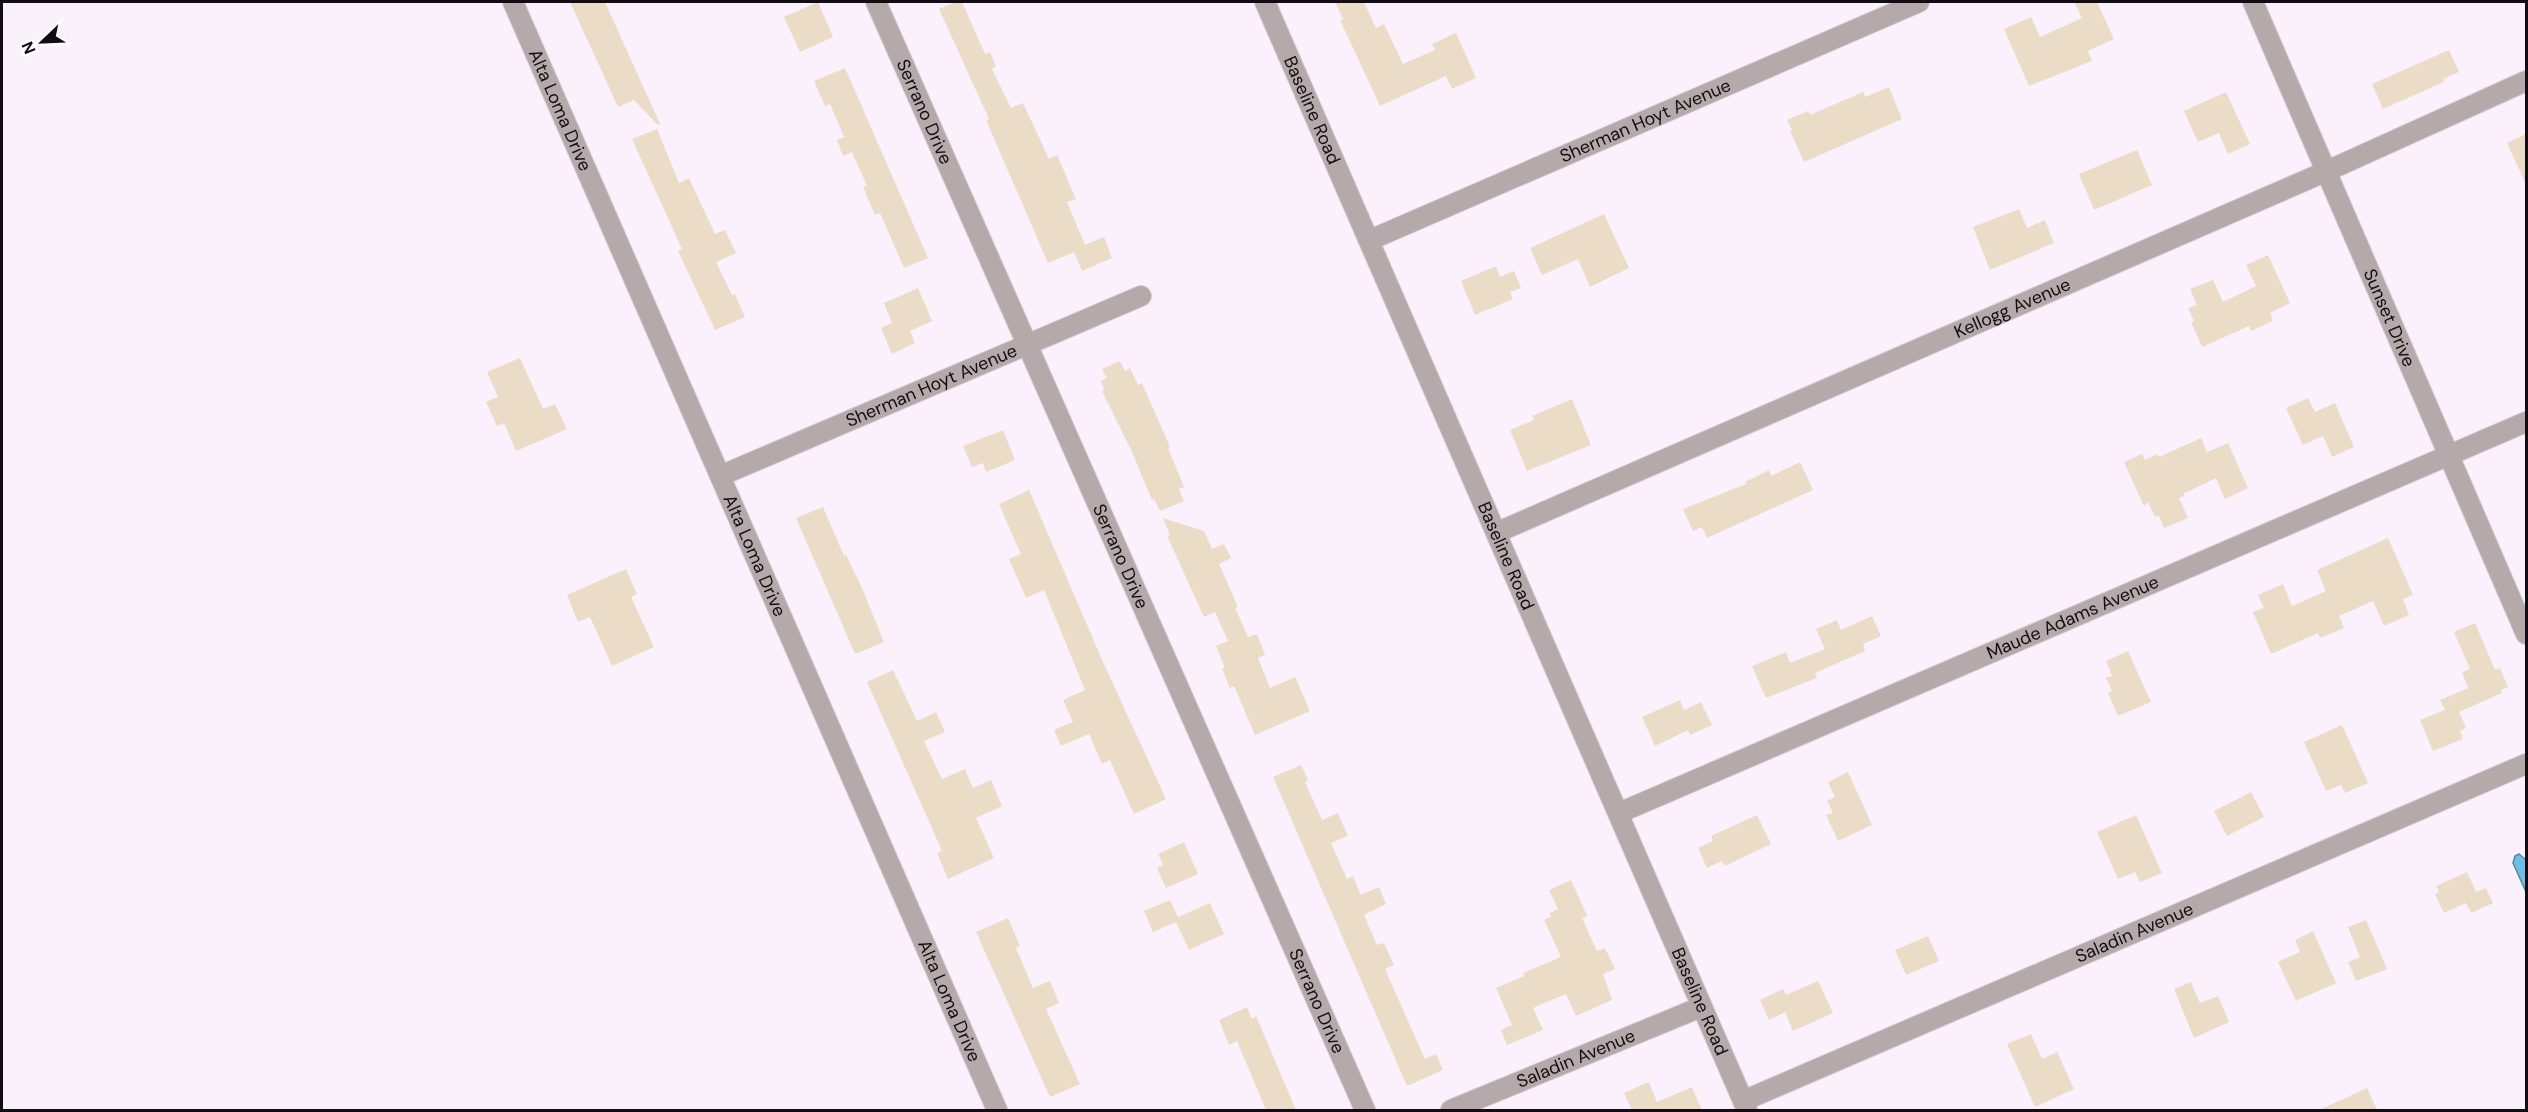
<svg xmlns="http://www.w3.org/2000/svg" width="2528" height="1112" viewBox="0 0 2528 1112" font-family="'DM Sans',sans-serif">
<rect width="100%" height="100%" fill="#faf1fd"/>
<path fill="#70bee3" stroke="#5489a5" stroke-width="1.5" d="M2519,854l7,6v32l-13,-29 2,-7z"/>
<path fill="#ebdcc8" d="M570,2h35l55,122 -2,1 -24,-25 -16,7z
M818,2l15,35 -33,15 -16,-35z
M956,2h6l23,52 5,-2 6,14 -4,3 19,39 12,-5 26,56 8,-4 19,44 -9,3 18,43 19,-8 8,21 -30,13 -8,-19 -26,11 -62,-143 3,-1 -50,-110z
M1335,2h29l12,26 8,-4 19,40 32,-14 -3,-6 24,-11 20,45 -24,11 -6,-13 -66,30 -40,-86 3,-1z
M2074,2h23l17,37 -26,12 4,10 -63,25 -25,-57 27,-12 9,20 42,-19z
M2449,50l10,22 -16,7 1,3 -61,27 -11,-25z
M845,68l83,190 -24,10 -24,-55 -5,2 -12,-28 4,-1 -15,-34 -9,4 -6,-16 7,-3 -14,-33 -5,2 -11,-25z
M1889,87l13,32 -98,43 -14,-31 2,-1 -5,-10 21,-9 2,4 53,-23 2,5z
M2226,92l24,52 -22,10 -9,-21 -21,9 -14,-31z
M657,129l22,54 10,-5 26,56 10,-4 11,23 -20,9 16,33 3,-1 10,23 -30,13 -37,-79 4,-2 -50,-110z
M2526,134v51l-19,-42z
M2137,150l15,35 -58,25 -15,-36z
M2019,209l8,19 18,-8 9,23 -64,27 -17,-43z
M1604,214l25,54 -39,19 -12,-28 -36,16 -12,-27z
M2268,255l22,48 -20,10 3,8 -22,10 -2,-5 -47,21 -11,-25 3,-1 -6,-13 9,-3 -7,-16 23,-9 10,22 33,-16 -10,-21z
M1496,266l4,11 14,-6 7,17 -11,4 3,7 -38,16 -14,-34z
M918,288l14,33 -22,10 5,12 -23,11 -11,-26 11,-5 -8,-20z
M520,358l23,51 12,-5 12,25 -51,22 -12,-28 -7,3 -11,-24 12,-5 -11,-25z
M1120,361l5,10 5,-3 8,17 4,-2 28,64 -2,1 16,39 -5,2 5,12 -24,10 -6,-12 -2,1 -20,-48 -30,-61 2,-1 -3,-9 6,-3 -5,-9z
M2308,398l7,14 20,-9 19,44 -22,10 -9,-21 -20,9 -17,-37z
M1572,399l19,46 -64,26 -17,-41 24,-10 -2,-4z
M1003,430l12,30 -29,12 -3,-9 -11,4 -9,-21z
M2201,438l6,14 21,-9 20,45 -23,11 -9,-21 -33,16 1,2 -5,2 9,20 -24,10 -5,-12 -4,1 -7,-15 -4,4 -20,-44 18,-8 3,6 12,-6 2,3z
M1800,462l13,28 -106,48 -5,-11 -9,4 -10,-22 63,-25 -1,-2 24,-12 2,6z
M1029,490l74,172 63,137 -32,15 -24,-54 -8,4 -13,-30 -28,12 -7,-16 19,-8 -10,-22 22,-10 -41,-100 -18,8 -17,-39 12,-5 -22,-50z
M823,507l21,49 2,-1 16,33 22,54 -29,12 -59,-136z
M1163,518l41,13 8,18 12,-5 7,14 -12,6 19,43 -3,1 13,29 9,-3 8,21 -7,3 12,30 25,-11 15,34 -55,24 -21,-49 -4,2 -8,-19 3,-1 -9,-22 12,-5 -13,-29 -11,5 -37,-81 3,-1z
M2388,538l25,57 -10,4 6,16 -25,11 -11,-25 -34,15 5,12 -24,10 -2,-5 -47,21 -18,-42 11,-4 -6,-13 25,-11 9,22 34,-15 -9,-21z
M626,569l11,25 -6,3 23,50 -42,19 -22,-49 -12,5 -11,-27z
M1872,616l9,20 -18,8 2,7 -50,22 2,5 -51,20 -14,-32 34,-14 4,11 35,-14 -9,-20 21,-9 4,10z
M2475,623l20,47 5,-2 8,19 -7,3 1,3 -43,19 7,16 -6,3 3,8 -30,12 -13,-31 25,-10 -5,-10 28,-12 -6,-16 8,-3 -16,-37z
M2128,651l23,51 -33,14 -10,-23 4,-2 -6,-13 6,-2 -6,-15z
M893,670l24,51 19,-9 9,20 -21,9 18,38 23,-10 8,19 18,-8 11,26 -26,12 18,40 -46,21 -11,-26 5,-2 -75,-169z
M1680,700l4,10 17,-8 11,23 -22,10 -2,-5 -33,16 -13,-29z
M2342,725l26,58 -23,10 -4,-8 -15,6 -22,-49z
M1301,765l7,15 -3,2 17,38 16,-7 10,23 -17,7 16,36 6,-3 8,19 18,-8 7,17 -22,11 13,30 7,-2 10,22 -9,4 40,90 11,-5 7,16 -36,16 -134,-309z
M1848,772l24,53 -34,16 -12,-26 7,-2 -6,-12 8,-4 -7,-15z
M2251,792l13,25 -37,19 -13,-25z
M1757,815l14,29 -46,22 -3,-5 -15,7 -9,-20 15,-7 -2,-5z
M2136,815l26,58 -22,9 -5,-10 -17,7 -21,-47z
M1184,842l14,32 -32,14 -9,-20 6,-3 -5,-11z
M2467,872l9,20 10,-4 7,15 -22,10 -5,-10 -22,10 -9,-19 4,-2 -3,-6z
M1571,880l16,36 -5,2 15,33 8,-3 10,21 -12,5 9,26 -36,16 -10,-22 -33,14 10,22 -36,15 -6,-15 11,-5 -16,-37 28,-12 -1,-3 38,-16 -17,-37 7,-3 -1,-4 8,-4 -9,-19z
M1170,900l8,17 32,-14 14,31 -35,16 -13,-28 -23,10 -9,-21z
M1008,918l12,28 -4,2 17,40 17,-7 9,22 -13,6 34,75 -30,13 -74,-165z
M2366,920l21,49 -31,12 -8,-19 12,-5 -12,-30z
M2313,931l23,52 -40,18 -18,-39 22,-10 -5,-12z
M1928,936l11,25 -33,14 -11,-25z
M1818,981l15,32 -40,18 -8,-19 -16,8 -9,-20 23,-11 3,6z
M2191,982l9,21 18,-7 11,26 -35,16 -20,-49z
M1247,1007l5,12 4,-3 40,94h-30l-29,-69 -8,4 -10,-25z
M2031,1034l11,25 15,-7 17,37 -39,18 -28,-63z
M1649,1082l8,20 35,-15 10,23h-70l-8,-17z
M2367,1088l10,22h-58z"/>
<g fill="none" stroke-linecap="round" stroke-linejoin="round">
<g stroke="#d5cdd8" stroke-width="22">
<g id="minor">
<path id="s1" d="M513,2l484,1108"/>
<path id="s2" d="M876,2l489,1108"/>
<path id="s3" d="M1265,2l482,1108"/>
<path id="s4" d="M2253,2l273,632"/>
<path id="s5" d="M1370,240l549,-238"/>
<path id="s6" d="M720,476l421,-180"/>
<path id="s7" d="M1498,532l829,-361 199,-90"/>
<path id="s8" d="M1619,813l907,-391"/>
<path id="s9" d="M1743,1101l783,-337"/>
<path id="s10" d="M1451,1110l250,-103"/>
</g>
</g>
<use href="#minor" stroke="#b5a9a9" stroke-width="20"/>
</g>
<g text-anchor="middle" dominant-baseline="central" stroke-width="4.5" stroke-linejoin="round" paint-order="stroke">
<g font-size="18" fill="#120d14" stroke="#fff">
<text stroke="none"><textPath href="#s3" startOffset="118">Baseline Road</textPath></text>
<text stroke="none"><textPath href="#s1" startOffset="118">Alta Loma Drive</textPath></text>
<text stroke="none"><textPath href="#s2" startOffset="120">Serrano Drive</textPath></text>
<text stroke="none"><textPath href="#s5" startOffset="300">Sherman Hoyt Avenue</textPath></text>
<text stroke="none"><textPath href="#s7" startOffset="561">Kellogg Avenue</textPath></text>
<text stroke="none"><textPath href="#s4" startOffset="344">Sunset Drive</textPath></text>
<text stroke="none"><textPath href="#s6" startOffset="230">Sherman Hoyt Avenue</textPath></text>
<text stroke="none"><textPath href="#s3" startOffset="604">Baseline Road</textPath></text>
<text stroke="none"><textPath href="#s1" startOffset="604">Alta Loma Drive</textPath></text>
<text stroke="none"><textPath href="#s2" startOffset="606">Serrano Drive</textPath></text>
<text stroke="none"><textPath href="#s8" startOffset="494">Maude Adams Avenue</textPath></text>
<text stroke="none"><textPath href="#s9" startOffset="426">Saladin Avenue</textPath></text>
<text stroke="none"><textPath href="#s2" startOffset="1092">Serrano Drive</textPath></text>
<text stroke="none"><textPath href="#s1" startOffset="1090">Alta Loma Drive</textPath></text>
<text stroke="none"><textPath href="#s3" startOffset="1090">Baseline Road</textPath></text>
<text stroke="none"><textPath href="#s10" startOffset="135">Saladin Avenue</textPath></text>
</g>
</g>
<rect width="2528" height="1112" fill="none" stroke="#120d14" stroke-width="6"/>
<g transform="translate(42 42) rotate(247)" stroke="#ffffff" stroke-width="4.5" paint-order="stroke">
<path d="M0-4.5L10 22L0 15L-10 22Z" fill="#120d14"/>
<text y="-9" font-size="16" font-weight="bold" text-anchor="middle" fill="#120d14">N</text>
</g>
</svg>
